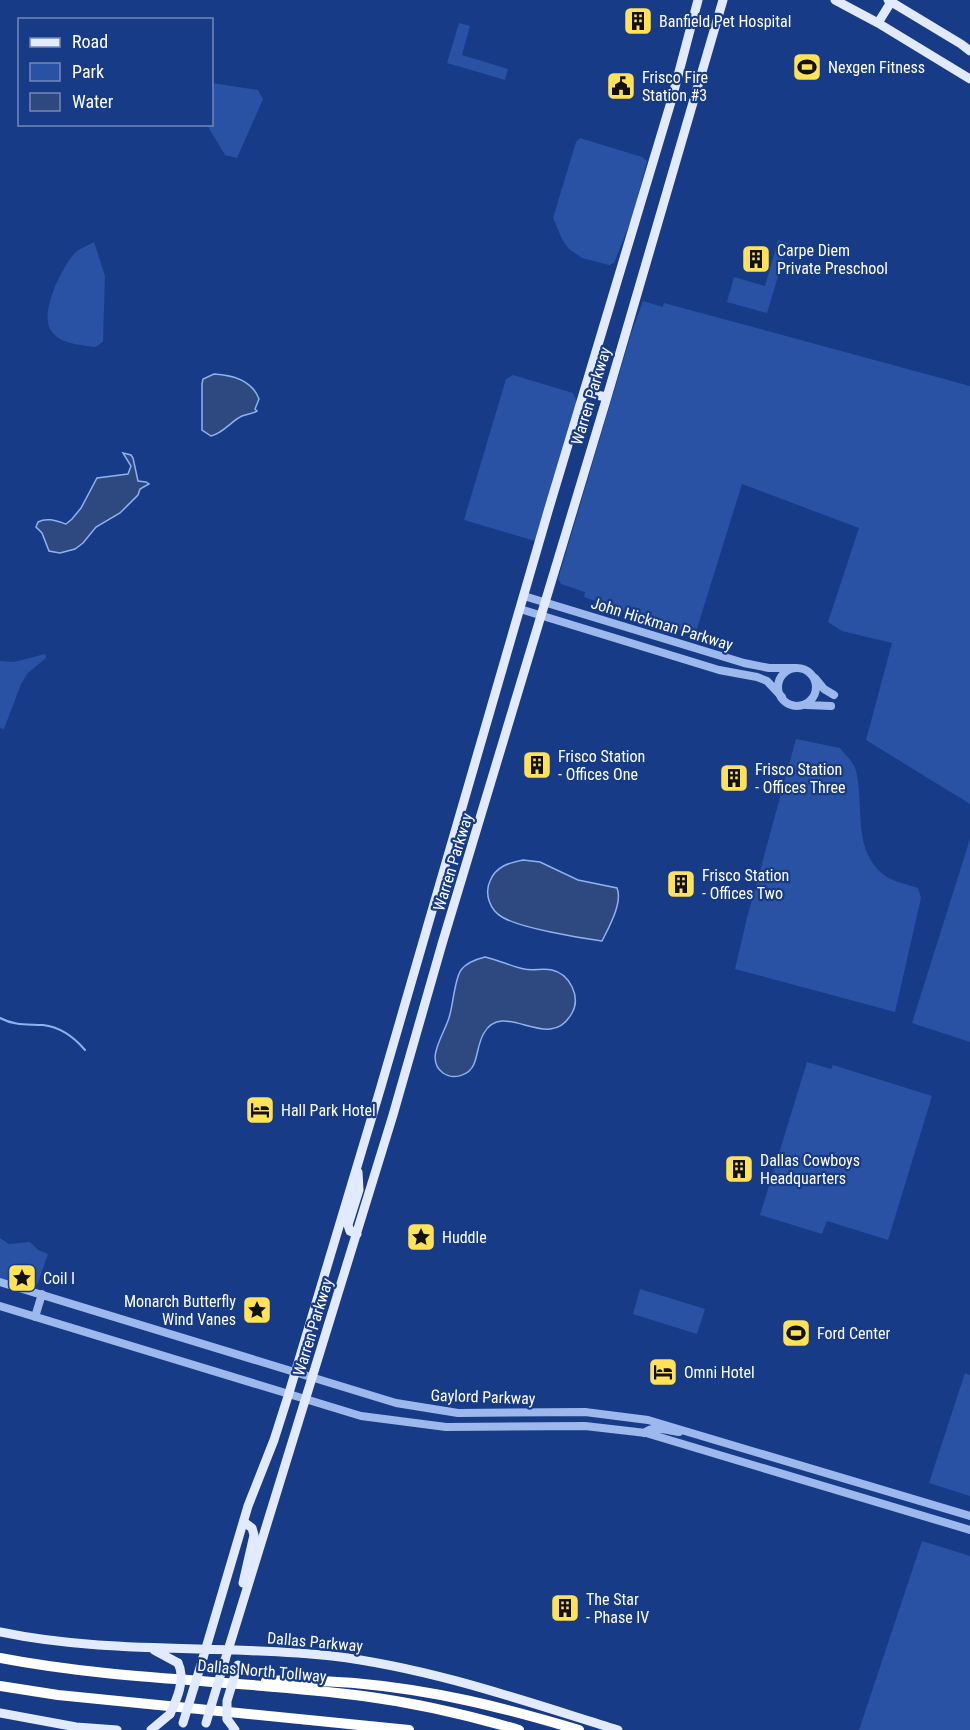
<svg xmlns="http://www.w3.org/2000/svg" width="970" height="1730" viewBox="0 0 970 1730" font-family="'Roboto Condensed',sans-serif">
<rect width="100%" height="100%" fill="#173b86"/>
<path fill="#2952a4" d="M459,23l11,3 -8,29 46,14 -3,11 -58,-17z
M212,83l46,7 5,9 -26,59 -12,-3 -18,-30 5,-1z
M580,138l62,19 5,4 -14,54 -19,48 -5,2 -27,-7 -13,-9 -7,-10 -9,-21 23,-76z
M778,240l10,3 -21,70 -40,-11 7,-25 31,9z
M94,242l11,34 -2,66 -8,5c-14,-2 -34,-3 -43,-15 -14,-17 9,-63 22,-78 4,-5 13,-8 20,-12z
M643,301l20,6 1,-4 306,83v418l-104,-64 26,-97 -50,-12 -14,-9 31,-94 -117,-44 -47,151 -111,-38 1,-5 -24,-8 -3,-5 73,-245z
M513,375l60,18 4,9 -42,139 -71,-21 42,-141z
M45,654l1,4 -18,15 -7,11 -17,45 -4,-1v-67l14,1z
M796,739l44,9c5,7 14,14 16,23 9,37 -5,81 31,106 9,5 21,8 31,11l3,10 -26,114 -160,-43 12,-51z
M970,839v203l-58,-19z
M807,1062l24,7 2,-4 99,31 -44,144 -61,-19 -5,13 -62,-19z
M0,1238l9,6 21,-2 8,8 10,4 -10,29 -3,4 -35,-9z
M640,1289l65,20 -8,25 -64,-20z
M965,1373l5,2v121l-41,-13z
M922,1541l48,15v174h-111z"/>
<path fill="#2e4880" stroke="#8fb1f0" stroke-width="1.5" d="M214,374c18,1 38,6 45,25l-4,10 2,2c-5,3 -10,3 -15,5 -11,5 -18,17 -31,20l-9,-6v-46l1,-5z
M123,453l8,2 2,3 5,23 8,1 3,2 -9,5 -2,6 -18,18 -24,14 -13,16 -8,6 -15,4 -11,-2 -7,-18 -6,-6 2,-5c9,-5 19,-1 28,2l6,-5 9,-11 16,-30 31,-4 3,-8z
M523,860l17,2 38,18 39,8c6,14 -8,39 -15,53 -22,-3 -82,-13 -100,-24 -12,-7 -18,-23 -12,-36 6,-15 19,-18 33,-21z
M485,957c13,3 26,9 39,12 9,2 19,-1 28,1 18,4 29,27 20,43 -23,42 -68,-15 -88,20 -6,10 -6,21 -10,31 -5,12 -21,16 -31,9 -20,-14 4,-42 7,-59 3,-10 5,-36 11,-44 5,-7 16,-11 24,-13z"/>
<g fill="none" stroke-linecap="round" stroke-linejoin="round">
<path stroke="#8fb1f0" stroke-width="2" d="M0,1018c15,8 27,6 43,7 17,2 31,12 42,25"/>
<path stroke="#9cb8ed" stroke-width="8" d="M524,596l220,67 25,5h26
M520,609l199,61 38,7 10,4 15,16
M778 687a19 19 0 1 1 38 0a19 19 0 1 1-38 0Z
M815,678l9,11 10,6
M806,705l25,1
M0,1282l396,121 62,10 127,-1 63,8 322,96
M0,1306l361,110 85,11 139,-1 61,7 324,97
M35,1317l7,-23
M644,1433c11,-9 22,-2 35,-1"/>
<path stroke="#e2eaff" stroke-width="9" d="M835,0l43,23 92,56
M888,0l73,44 9,7
M878,23l13,-21
M584,393l23,4
M357,1234l-7,-3 -2,-6 11,-35 -1,-18
M243,1583l11,-48 -2,-7 -8,-6
M0,1632c109,23 221,12 332,24 99,12 192,45 286,74
M154,1650l24,13
M203,1658l45,-152 26,-66 15,-47 91,-303 169,-582 122,-406 27,-102
M225,1660l168,-545 49,-171 165,-547 116,-397
M0,1713l76,14 41,3
M227,1719l8,11
M151,1730l19,-16"/>
<path stroke="#fff" stroke-width="10" d="M0,1658c119,23 243,22 363,38 53,7 105,19 156,34
M266,1681c30,-2 58,0 88,2 80,7 148,24 225,47
M0,1686l58,9 351,35"/>
<path stroke="#e2eaff" stroke-width="9" d="M170,1714c7,-15 16,-35 8,-51
M227,1719v-18l11,-36
M183,1723l20,-65
M206,1723l19,-63"/>
</g>
<defs>
<g id="building-square" transform="scale(1.5)"><rect x="-9" y="-9" width="18" height="18" rx="4" fill="#ffe258" stroke="#173b86"/><path d="M-4-6H4V6H1V3H-1V6H-4ZM-2.5-4.3h1.7v1.8h-1.7ZM.8-4.3h1.7v1.8H.8ZM-2.5-1h1.7V.8h-1.7ZM.8-1h1.7V.8H.8Z" fill="#111"/></g>
<g id="stadium-square" transform="scale(1.5)"><rect x="-9" y="-9" width="18" height="18" rx="4" fill="#ffe258" stroke="#173b86"/><path d="M0-5a6.5 5 0 1 0 0 10a6.5 5 0 1 0 0-10ZM-3.5-1.8h7v3.6h-7Z" fill="#111"/></g>
<g id="civic-square" transform="scale(1.5)"><rect x="-9" y="-9" width="18" height="18" rx="4" fill="#ffe258" stroke="#173b86"/><path d="M-.6-6.5H3V-4.5H.6V-3L4-1V1h2V6H-6V1h2V-1L-.6-3ZM-1.2 2.5V6h2.4V2.5Z" fill="#111"/></g>
<g id="hotel-square" transform="scale(1.5)"><rect x="-9" y="-9" width="18" height="18" rx="4" fill="#ffe258" stroke="#173b86"/><path d="M-6-4.5h1.5V1H6V5H4.5V3h-9V5H-6ZM-4 0a1.8 1.8 0 1 1 3.6 0ZM.5 0V-2.5h3Q6-2.5 6 0Z" fill="#111"/></g>
<g id="sight-square" transform="scale(1.5)"><rect x="-9" y="-9" width="18" height="18" rx="4" fill="#ffe258" stroke="#173b86"/><path d="M0-6L1.8-2.2L6-1.7L2.9 1.2L3.7 5.4L0 3.3L-3.7 5.4L-2.9 1.2L-6-1.7L-1.8-2.2Z" fill="#111"/></g>
</defs>
<g fill-rule="evenodd">
<use href="#building-square" x="638" y="21"/>
<use href="#stadium-square" x="807" y="67"/>
<use href="#civic-square" x="621" y="86"/>
<use href="#building-square" x="756" y="259"/>
<use href="#building-square" x="537" y="765"/>
<use href="#building-square" x="734" y="778"/>
<use href="#building-square" x="681" y="884"/>
<use href="#hotel-square" x="260" y="1110"/>
<use href="#building-square" x="739" y="1169"/>
<use href="#sight-square" x="421" y="1237"/>
<use href="#sight-square" x="22" y="1278"/>
<use href="#sight-square" x="257" y="1310"/>
<use href="#stadium-square" x="796" y="1333"/>
<use href="#hotel-square" x="663" y="1372"/>
<use href="#building-square" x="565" y="1608"/>
</g>
<g text-anchor="middle" dominant-baseline="central" stroke-width="4.5" stroke-linejoin="round" paint-order="stroke">
<g font-size="16" fill="#fff" stroke="#173b86" text-anchor="start">
<text x="659" y="21">Banfield Pet Hospital</text>
<text x="828" y="67">Nexgen Fitness</text>
<text x="642" y="77">Frisco Fire<tspan x="642" dy="18">Station #3</tspan></text>
<text x="777" y="250">Carpe Diem<tspan x="777" dy="18">Private Preschool</tspan></text>
<text x="558" y="756">Frisco Station<tspan x="558" dy="18">- Offices One</tspan></text>
<text x="755" y="769">Frisco Station<tspan x="755" dy="18">- Offices Three</tspan></text>
<text x="702" y="875">Frisco Station<tspan x="702" dy="18">- Offices Two</tspan></text>
<text x="281" y="1110">Hall Park Hotel</text>
<text x="760" y="1160">Dallas Cowboys<tspan x="760" dy="18">Headquarters</tspan></text>
<text x="442" y="1237">Huddle</text>
<text x="43" y="1278">Coil I</text>
<text x="236" y="1301" text-anchor="end">Monarch Butterfly<tspan x="236" dy="18">Wind Vanes</tspan></text>
<text x="817" y="1333">Ford Center</text>
<text x="684" y="1372">Omni Hotel</text>
<text x="586" y="1599">The Star<tspan x="586" dy="18">- Phase IV</tspan></text>
</g>
<g font-size="16" fill="#fff" stroke="#173b86">
<text transform="translate(591 396) rotate(-73)">Warren Parkway</text>
<text transform="translate(662 624) rotate(17)">John Hickman Parkway</text>
<text transform="translate(453 862) rotate(-73)">Warren Parkway</text>
<text transform="translate(313 1327) rotate(-73)">Warren Parkway</text>
<text transform="translate(483 1397) rotate(2)">Gaylord Parkway</text>
<text transform="translate(315 1642) rotate(5)">Dallas Parkway</text>
<text transform="translate(262 1671) rotate(5)">Dallas North Tollway</text>
</g>
</g>
<rect x="18" y="18" width="195" height="108" fill="#173b86" stroke="#7489b6" stroke-width="1.5"/>
<rect x="30" y="38" width="30" height="9" fill="#e2eaff" stroke="#7489b6" stroke-width="1.5"/>
<text x="72" y="48" font-size="18" fill="#ffffff">Road</text>
<rect x="30" y="63" width="30" height="18" fill="#2952a4" stroke="#7489b6" stroke-width="1.5"/>
<text x="72" y="78" font-size="18" fill="#ffffff">Park</text>
<rect x="30" y="93" width="30" height="18" fill="#2e4880" stroke="#7489b6" stroke-width="1.5"/>
<text x="72" y="108" font-size="18" fill="#ffffff">Water</text>
</svg>
